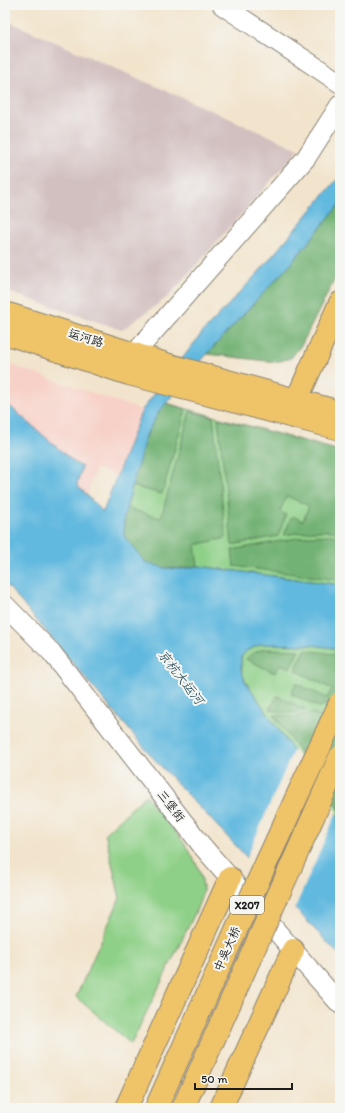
<svg xmlns="http://www.w3.org/2000/svg" width="345" height="1113" viewBox="0 0 345 1113" font-family="Itim,'LXGW WenKai TC',sans-serif">
<rect width="100%" height="100%" fill="#f6f6f2"/>
<filter id="ink" filterUnits="userSpaceOnUse"><feTurbulence type="fractalNoise" baseFrequency=".025" numOctaves="2"/><feDisplacementMap in="SourceGraphic" scale="8" xChannelSelector="R" yChannelSelector="G"/><feConvolveMatrix kernelMatrix="1 2 1 2 8 2 1 2 1" color-interpolation-filters="sRGB"/></filter>
<filter id="wash" filterUnits="userSpaceOnUse"><feTurbulence type="fractalNoise" baseFrequency=".012" numOctaves="4" result="noise"/><feDisplacementMap in="SourceGraphic" scale="16" xChannelSelector="R" yChannelSelector="G"/><feGaussianBlur stdDeviation="0.9" result="paint"/><feColorMatrix in="noise" values="0 0 0 0 0 0 0 0 0 0 0 0 0 0 0 0 0 1.4 0 .05"/><feComposite in="paint" operator="in"/></filter>
<g filter="url(#wash)">
<rect width="100%" height="100%" fill="#f2e4cc"/>
<path fill="#f7d1c7" d="M5,363l137,47 -26,66 -20,-8 -9,27 -10,-11 5,-17 -7,-4 -70,-61z"/>
<path fill="#d2bfc0" d="M5,20l294,129 -130,147 -47,34 -117,-39z"/>
<path fill="#8fd088" stroke="#567652" d="M166,403l174,48v134l-142,-19 -16,3 -58,-52 22,-82z
M261,644l51,1 28,4v170l-95,-138c-3,-9 -8,-23 1,-30 4,-3 11,-5 15,-7z
M146,795c18,24 58,64 57,95 -1,7 -5,15 -7,21l-65,133 -55,-47 44,-99 -15,-65z"/>
<path fill="#73b274" stroke="#486748" d="M340,204v65l-38,75 -11,14 -15,4 -69,-8 85,-92z
M166,403l20,6 -24,85 -30,-8c9,-32 12,-57 34,-83z
M190,411l23,6 13,121 -31,7 3,21c-16,3 -37,5 -52,-4 -6,-3 -17,-20 -22,-26v-19l2,-9 35,10z
M218,418l122,33v81c-19,-3 -37,0 -56,3l8,-19 11,5 6,-15 -22,-10 -7,15 6,4 -8,21 -46,9z
M330,535l10,1v44l-106,-14 -2,-16 76,-14z
M263,649l36,1 -9,18 -10,-4 -5,9 -29,-14 4,-4z
M305,650l35,5v45l-21,7 -28,-13 5,-11 31,15 5,-9 -37,-19z
M277,696l30,14c-15,4 -22,5 -37,-1z
M313,713l27,13v84l-66,-95 18,2z"/>
<path fill="#62b9df" stroke="#3f6a7e" d="M340,176v28l-48,58 -85,92 -49,59 -12,22 -22,82v19l21,26 20,6 17,1 16,-3 142,19v64l-28,-4 -51,-1 -15,7 -5,6v12l4,12 95,138v137l-186,-197 -149,-176v-181l70,61 7,4 -5,18 26,27 39,-102 60,-77 56,-60z"/>
<path fill="#f2e4cc" d="M294,749l43,63 -43,98 -48,-51z"/>
</g>
<g filter="url(#ink)">
<g fill="none" stroke-linecap="round" stroke-linejoin="round">
<g stroke="#878074" stroke-width="21">
<path id="minor" d="M222,5l118,78
M131,367l4,-14 171,-195 34,-53
M5,605l47,48 151,194 137,157"/>
</g>
<g stroke="#878074" stroke-width="24">
<path id="major" d="M5,313l161,51 174,48
M5,333l124,41 211,55
M295,414l2,-15 43,-96
M126,1108l104,-230
M221,1108l72,-158"/>
</g>
<use href="#minor" stroke="#fff" stroke-width="19"/>
<use href="#major" stroke="#efc469" stroke-width="22"/>
<g stroke="#878074" stroke-width="24" stroke-linecap="butt">
<path id="major-bridge" d="M156,1108l107,-238 77,-167
M183,1108l157,-351"/>
</g>
<use href="#major-bridge" stroke="#efc469" stroke-width="22"/>
</g>
</g>
<g text-anchor="middle" dominant-baseline="central" stroke-width="4" stroke-linejoin="round" paint-order="stroke">
<rect fill="#f6f6f2" stroke="#5d5d5c" stroke-width="1" x="230" y="896" width="34" height="18" rx="3"/>
<g font-size="11" font-weight="bold" fill="#1c1c1c">
<text x="247" y="905">X207</text>
</g>
<g font-size="12" fill="#1c1c1c" stroke="#f6f6f2">
<text transform="translate(86 338) rotate(17)">运河路</text>
<text transform="translate(171 806) rotate(52)">三堡街</text>
<text transform="translate(227 949) rotate(-66)">中吴大桥</text>
</g>
<g font-size="13" font-style="italic" fill="#385b6a" stroke="#f6f6f2">
<text transform="translate(181 677) rotate(52)">京杭大运河</text>
</g>
</g>
<rect width="345" height="1113" fill="none" stroke="#f6f6f2" stroke-width="20"/>
<path d="M195 1083v6h97v-6" fill="none" stroke="#1c1c1c" stroke-width="2"/>
<text x="201" y="1083" font-size="12" fill="#1c1c1c" stroke="#f6f6f2" stroke-width="3" paint-order="stroke">50 m</text>
</svg>
